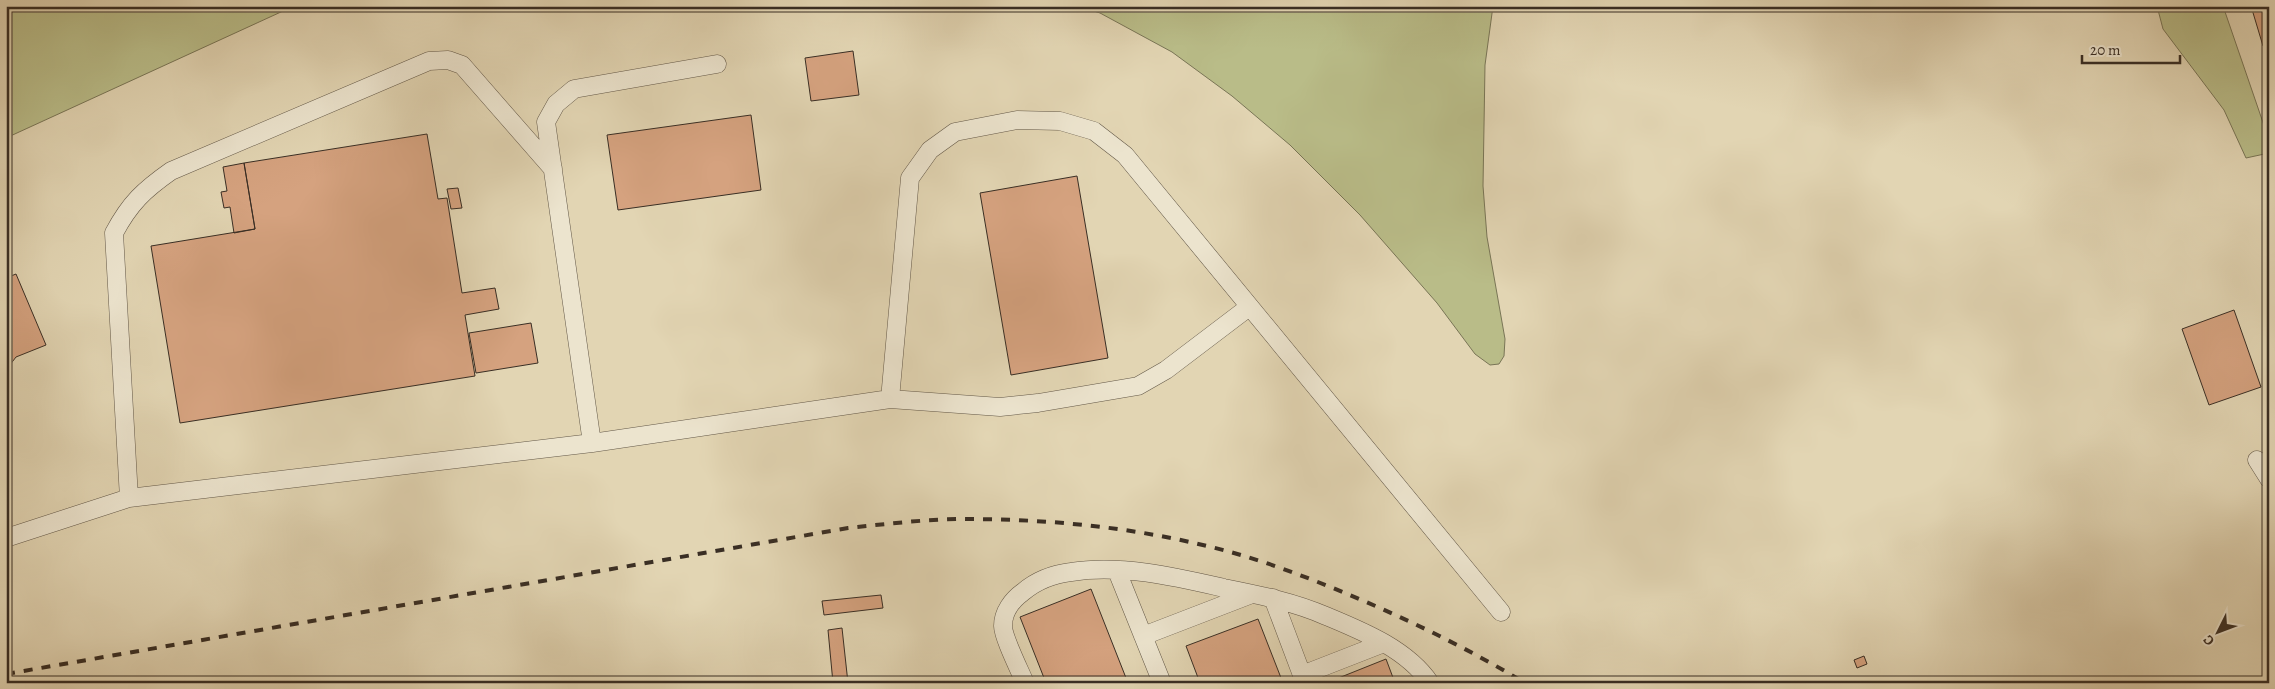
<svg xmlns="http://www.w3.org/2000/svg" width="2275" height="689" viewBox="0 0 2275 689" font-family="Alegreya,serif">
<rect width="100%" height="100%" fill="#e2d5b3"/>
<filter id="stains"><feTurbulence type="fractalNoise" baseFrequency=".004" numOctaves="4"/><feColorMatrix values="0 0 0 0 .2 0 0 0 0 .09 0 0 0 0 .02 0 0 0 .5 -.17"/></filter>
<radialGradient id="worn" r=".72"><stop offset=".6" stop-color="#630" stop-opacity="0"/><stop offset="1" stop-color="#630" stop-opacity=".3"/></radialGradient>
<path fill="#b9bc88" stroke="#797556" d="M6,6h288l-288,132z
M1078,6h415l-8,59 -2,121 4,51 18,102 -1,17 -5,8 -9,1 -15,-11 -38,-51 -77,-88 -70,-70 -58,-49 -60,-44 -72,-39z
M2157,6h66l46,134v13l-23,5 -22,-48 -61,-81z"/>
<path fill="#d5a27f" stroke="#392e24" d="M2251,6h18v38l-6,2z
M853,51l6,44 -48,6 -6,-43z
M751,115l10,75 -143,20 -11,-75z
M427,134l11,65 9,-1 15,95 33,-5 4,21 -34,6 10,61 -295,47 -29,-177 104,-17 -11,-66z
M244,163l11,66 -21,4 -4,-26 -6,1 -3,-16 6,-1 -4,-24z
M1077,176l31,182 -97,17 -31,-182z
M458,188l4,20 -11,1 -4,-20z
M16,274l30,71 -30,12 -10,13v-92z
M2234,310l27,77 -52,18 -27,-76z
M531,323l7,40 -62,10 -7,-40z
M1091,589l37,94h-82l-26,-66z
M881,595l2,13 -59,7 -2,-14z
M1258,619l25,64h-83l-14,-37z
M842,628l6,55h-15l-5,-53z
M1864,656l3,8 -10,4 -3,-8z
M1386,659l9,24h-69z"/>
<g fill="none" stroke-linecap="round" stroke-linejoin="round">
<g stroke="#635848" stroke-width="19">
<path id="lane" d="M890,399l20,-221 20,-28 25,-18 62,-12 43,1 34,10 31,24 376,457
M592,443l-46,-321 10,-18 18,-15 143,-25
M2257,460l12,19
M129,498l-15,-265c16,-30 30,-43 57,-62l258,-110 19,-1 14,5 91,104
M6,538l123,-40 463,-55 298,-44 110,8 38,-4 100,-17 28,-16 83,-63
M1117,571l45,112
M1273,598l32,85
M1143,636l109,-42
M1302,675l82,-32
M1025,683c-5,-12 -22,-46 -22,-57 0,-14 9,-26 20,-34 13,-11 31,-18 48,-20 50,-8 105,5 153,16 35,7 70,14 102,28 36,15 81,33 104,67"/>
</g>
<use href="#lane" stroke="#ece4ce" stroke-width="18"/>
<path stroke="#392e24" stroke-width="4" stroke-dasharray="9 9" stroke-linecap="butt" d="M6,674l842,-146c39,-4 78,-9 117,-9 82,0 166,8 246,28 42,10 82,25 122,41 66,27 131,58 192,95"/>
</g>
<rect width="2275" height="689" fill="none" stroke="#e2d5b3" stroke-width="25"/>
<rect x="8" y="8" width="2260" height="674" fill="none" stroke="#392e24" stroke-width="2.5"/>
<rect x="12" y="12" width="2250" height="664" fill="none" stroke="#392e24"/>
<g transform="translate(2218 632) rotate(228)" stroke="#ece4ce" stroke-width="4" paint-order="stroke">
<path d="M0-4L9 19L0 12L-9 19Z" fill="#392e24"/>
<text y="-8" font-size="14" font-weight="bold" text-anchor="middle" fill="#392e24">С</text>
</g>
<path d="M2082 55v8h98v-8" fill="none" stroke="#392e24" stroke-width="2.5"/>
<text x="2090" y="55" font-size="15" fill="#392e24" stroke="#ece4ce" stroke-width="4" paint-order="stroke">20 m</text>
<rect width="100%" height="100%" filter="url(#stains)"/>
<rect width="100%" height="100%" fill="url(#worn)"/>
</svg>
